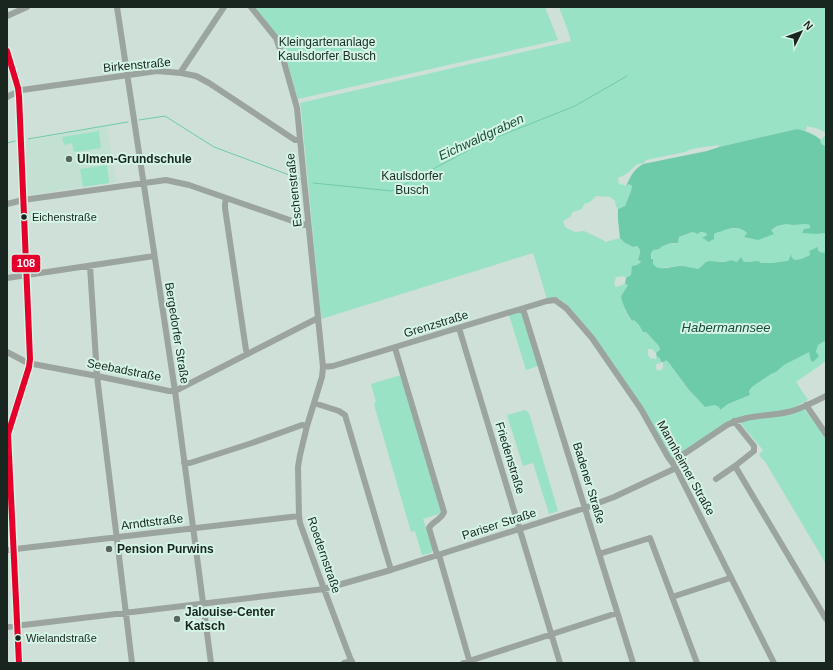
<svg xmlns="http://www.w3.org/2000/svg" width="833" height="670" viewBox="0 0 833 670" font-family="Arial,sans-serif">
<rect width="100%" height="100%" fill="#cee0d7"/>
<path fill="#c3e1d3" d="M107,126l9,56 -88,13 -2,-54z"/>
<path fill="#9ae2c5" d="M254,7h291l13,33 -260,59 -18,-59z
M559,7h267v139l-3,-1 -3,-3 3,-5 3,-1 -1,-4 -9,-4 -6,-1 -3,-1 -1,5 -9,-2 -78,18v-2c-11,2 -25,2 -34,7l-39,8 -2,3c-9,1 -8,2 -14,8 -3,3 -8,5 -12,7l1,7 2,-1 5,2 3,-2 3,2 -1,5 -6,15 -7,3 -2,-3 -1,-5 -5,-4 -14,-1 -6,6 -6,2 -2,5 -9,3 -3,5 -7,4 2,6 10,5 9,-1 19,9 2,2 15,-4 5,5 7,4 4,-1 4,4v3l-2,7h3c-2,6 -8,8 -10,15l-5,3 -2,-2 -8,1 -2,7 2,3 9,-3 3,1 -7,11c2,9 6,17 10,25l3,-1 5,5 4,7h3l13,14 1,4 -4,3 -4,-4h-4v6l2,3 2,1 1,-1 2,1h1v-2l4,1 1,6 -2,-1 -3,1v4l1,2 2,1 1,-1 3,-1v-7l3,-2 3,3 20,27 15,16 10,-1 5,2 1,3 8,-6 22,-9 -1,-4 3,-4 19,-13 5,-2 8,-7 26,-14 6,1 2,-7 8,-5v21l-30,21 12,18 -19,10 -45,6 -73,43 -97,-146 -10,-11 -7,-4 -10,1 -14,-46 -212,66 -20,-211 -1,-5 271,-62 -3,-10z
M99,131l2,17 -27,4 -2,-9 -8,2 -2,-8z
M107,165l2,18 -26,4 -3,-18z
M786,224c8,1 16,-1 25,1l-1,3 -6,1 12,5 10,-1v19c-3,1 -6,1 -8,-2v-2l-8,4v3l-9,4 -6,1 -3,-2v-2l-2,-1 -2,6h-2l-14,2h-12l-7,-2 -9,1 -2,-2 -5,2 -6,-2 -6,2 -4,-1 -15,1 -8,7c-7,-1 -14,-4 -20,-3 -3,0 -6,1 -10,1 -7,1 -12,4 -16,-5 -1,-5 -1,-8 1,-12l6,-2 4,-3 15,-2 1,-6 13,-5 14,1 1,2 -4,2 11,-3 5,-3 1,1c9,-4 20,-6 27,1l-3,4 29,-3 -3,-4 7,-4z
M521,312l17,54 -12,4 -17,-55z
M401,375l40,136 -2,3 -16,5 10,30 -2,4 -9,2 -7,-24 -4,1 -36,-124v-1l-1,-4 2,-1 -5,-18z
M804,409l22,27v128l-60,-101 -7,-8 4,-5 -22,-26v-3l48,-6z
M525,410l4,3 29,98 -9,3 -16,-51 -10,3 -16,-51z"/>
<path fill="#6ecbaa" d="M797,129c9,2 17,5 24,11l-1,2 3,3 3,1v87l-10,1 -14,-1 2,-4 6,-1v-3l-5,-1 -12,1 -7,-1 -9,2 -6,4 3,4 -16,6 -14,-3 3,-4c-7,-8 -19,-5 -27,-1h-2l-4,2v5l-6,3 -3,-3 -3,-1 5,-3 -1,-2 -5,-1 -4,2 -1,-1 -4,-1 -13,5 -1,6c-7,0 -15,1 -19,6l-6,1 -2,4v5h2v5c7,9 19,1 28,2 6,0 11,2 17,3l8,-7 3,-1 16,1 6,-2 6,2 4,-5 3,5 15,-1 1,2h12l14,-2h2l3,-7 1,4 3,2 6,-1 9,-4v-2l-1,-2 9,-4v3c2,3 5,3 8,2v88l-8,5 -2,7 3,4 -6,6 -2,-1 -2,-9 -25,13 -8,7 -5,2 -19,13 -3,4 1,4 -22,9 -8,6 -1,-3 -5,-2 -9,2 -16,-17 -20,-27 -3,-3 -2,2h-3l-1,-4 -3,-1 -1,-4 4,-3 -1,-4 -13,-14h-3l-4,-7 -5,-5 -2,1c-4,-6 -10,-17 -11,-25l7,-11 -3,-1 1,-6 5,-3 1,-9c5,-1 7,-1 9,-5l-3,-1 2,-7v-3l-3,-4 -4,1 -8,-4 -5,-5 -2,-18v-11l7,-3 6,-15 1,-5 -3,-2 -3,2c5,-10 7,-16 17,-22l64,-13 12,-4z"/>
<g fill="none" stroke-linecap="round" stroke-linejoin="round">
<path stroke="#6ecbaa" stroke-width="1" d="M139,120l26,-4 49,31 86,32
M28,139l100,-17
M7,143l8,-2
M313,183l79,8 90,-48 93,-37 52,-30"/>
<path stroke="#9ba49f" stroke-width="6" d="M117,7l58,384 36,272
M251,7l25,31 6,17 15,53 7,72 19,187 -1,10 -15,49 -7,29 -2,12 1,49 1,7 24,66 28,74
M7,16l20,-9
M7,51l11,37 1,8c4,87 8,175 11,263l-1,8 -21,67 11,229
M181,73l1,-3 42,-63
M7,97l8,-4 7,-3 135,-19 24,2 15,3 13,7 86,57 5,-1
M226,198l-1,6v4l21,142 2,4
M7,204l16,-4 143,-20 23,5 115,40 4,-2
M90,266l7,110 35,287
M7,278l147,-22
M523,309l110,354
M459,328l101,335
M395,348l49,164c-3,8 -11,9 -15,16l8,27
M7,352l19,10 7,2 64,12 72,15h6l4,-2 139,-71
M323,367l10,-1 214,-65 8,-1 11,8 26,30 49,71 27,48 8,11 98,195
M314,403l25,8 6,4 46,155
M806,405l20,29
M672,462l55,-37c21,-11 39,-8 61,-13 11,-2 28,-11 38,-16
M184,463h6l62,-20 50,-18 5,1
M735,466l91,153
M716,479l19,-13 19,-15v-5l-20,-25
M7,550l292,-34
M599,554l51,-16 47,125
M439,555l31,108
M672,597l55,-18 4,-2
M7,627l317,-38 67,-19 194,-62 29,-11 62,-29
M344,663l8,-2
M463,663l154,-50"/>
<g stroke="#d4f4e5" stroke-width="9">
<path id="bus-1" d="M7,51l11,37 1,8 11,263 -1,8 -21,67 11,229"/>
</g>
<use href="#bus-1" stroke="#e4002b" stroke-width="6"/>
</g>
<g fill="#58665f" stroke="#d4f4e5" stroke-width="1.5">
<circle cx="69" cy="159" r="4"/>
<circle cx="109" cy="549" r="4"/>
<circle cx="177" cy="619" r="4"/>
</g>
<g fill="#19251f" stroke="#d4f4e5" stroke-width="1.5">
<circle cx="24" cy="217" r="3.5"/>
<circle cx="18" cy="638" r="3.5"/>
</g>
<g text-anchor="middle" dominant-baseline="central" stroke-width="4" stroke-linejoin="round" paint-order="stroke">
<g font-size="11" fill="#19251f" stroke="#d4f4e5" text-anchor="start">
<text x="32" y="217">Eichenstraße</text>
<text x="26" y="638">Wielandstraße</text>
</g>
<g font-size="12" fill="#192e26" stroke="#d4f4e5">
<text x="327" y="42">Kleingartenanlage<tspan x="327" dy="14">Kaulsdorfer Busch</tspan></text>
<text x="412" y="176">Kaulsdorfer<tspan x="412" dy="14">Busch</tspan></text>
</g>
<g font-size="12" fill="#19251f" stroke="#d4f4e5">
<text transform="translate(137 65) rotate(-5)">Birkenstraße</text>
<text transform="translate(294 190) rotate(-96)">Eschenstraße</text>
<text transform="translate(436 324) rotate(-17)">Grenzstraße</text>
<text transform="translate(177 333) rotate(81)">Bergedorfer Straße</text>
<text transform="translate(124 370) rotate(11)">Seebadstraße</text>
<text transform="translate(510 458) rotate(73)">Friedenstraße</text>
<text transform="translate(686 468) rotate(61)">Mannheimer Straße</text>
<text transform="translate(589 483) rotate(73)">Badener Straße</text>
<text transform="translate(152 522) rotate(-7)">Arndtstraße</text>
<text transform="translate(499 524) rotate(-18)">Pariser Straße</text>
<text transform="translate(324 555) rotate(71)">Roedernstraße</text>
</g>
<g font-size="12" font-weight="bold" fill="#19251f" stroke="#d4f4e5" text-anchor="start">
<text x="77" y="159">Ulmen-Grundschule</text>
<text x="117" y="549">Pension Purwins</text>
<text x="185" y="612">Jalouise-Center<tspan x="185" dy="14">Katsch</tspan></text>
</g>
<g font-size="13" font-style="italic" fill="#194c39" stroke="#d4f4e5">
<text transform="translate(481 137) rotate(-25)">Eichwaldgraben</text>
<text x="726" y="327">Habermannsee</text>
</g>
</g>
<rect stroke="#d4f4e5" stroke-width="1.5" x="11" y="254" width="30" height="19" rx="4" fill="#e4002b"/>
<g font-size="11" text-anchor="middle" font-weight="bold" fill="#fff">
<text x="26" y="267">108</text>
</g>
<rect width="833" height="670" fill="none" stroke="#19251f" stroke-width="16"/>
<g transform="translate(801 32) rotate(48)" stroke="#d4f4e5" stroke-width="3" paint-order="stroke">
<path d="M0-3L7 15L0 10L-7 15Z" fill="#19251f"/>
<text y="-6" font-size="11" font-weight="bold" text-anchor="middle" fill="#19251f">N</text>
</g>
</svg>
